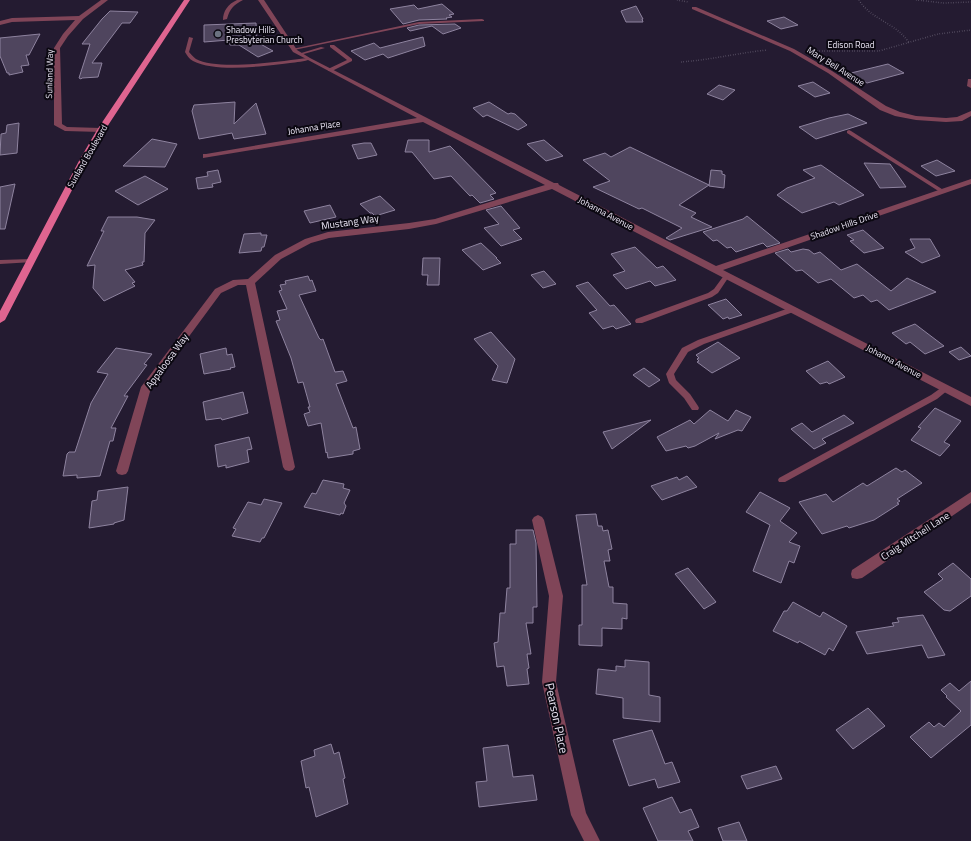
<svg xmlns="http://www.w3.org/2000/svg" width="971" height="841" viewBox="0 0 971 841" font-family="'Titillium Web',sans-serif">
<rect width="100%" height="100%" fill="#241b31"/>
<path fill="#4f455e" stroke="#8e839f" d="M442,4l12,10 -5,1 3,2 -6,1 1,1 -28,1 -16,4 -13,-15 24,-4 4,4z
M636,6l7,13h-1l1,3h-17l-5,-11z
M110,11l28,1 -8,11h-8l-30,40h10l-4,14 -16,1 -1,1 -2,-1 11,-34h-8l20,-25z
M784,17l14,8 -17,4 -14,-8z
M256,23l1,19 16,9 -15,6 -19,-12h-9l-1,-5 -25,2v-17z
M455,24l6,4 -18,6 -11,-8 -22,5 -3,-3 12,-3z
M40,34l-11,21h-3l3,10 -8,1 2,6 -14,3v-2h-2l-7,-17v-18z
M423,37l2,9 -37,12 -5,-4 -18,6 -14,-9 23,-8 6,5z
M888,64l16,9 -37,10 -16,-10z
M813,82l17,11 -15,4 -17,-11z
M719,85l16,5 -12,10 -16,-6z
M235,102l-1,22 22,-21 10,31 -32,5 -2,-6 -33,6 -7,-28 2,-6z
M489,102l19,12 3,-1 4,1 12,11 -9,5 -31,-15 -4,2 -10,-9z
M848,114l19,9 -51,16 -17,-12 30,-9z
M19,123l-2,30 -17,2 1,-21 5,-1 1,-8z
M152,139l25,5 -12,23 -42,-1z
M408,140h21v12l21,-6 46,47 -6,2 4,4 -14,4 -8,-8 -2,1 -19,-20 -17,3 -22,-27h-7z
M544,140l19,16 -17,5 -19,-17z
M364,143h7l6,12 -19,4 -6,-14z
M630,147l79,38 -30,20 17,8 -5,4 21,10 -42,13 -4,-2 16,-10 -40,-20 -3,1 -46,-22 17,-6 -27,-21 22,-7 6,4z
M937,160l18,11 -19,5 -15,-10z
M864,163l26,1 16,23 -26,1z
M821,165l20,14 23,16 -25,10 -5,-3 -32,11 -25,-18 10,-7 28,-10 -12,-8z
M218,170l3,12 -9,2 1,3 -15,2 -2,-11 12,-2 -1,-4z
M711,170l11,1v3l3,1 -1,13 -15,-2z
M145,176l23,13 -30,16 -23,-14z
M15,184l-10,45h-5v-42z
M380,196l15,14 -20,6 -3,-3h-2l-10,-9z
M330,205l6,12 -26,6 -6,-12z
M501,206l19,22 -7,2 9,9 -21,7 -17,-18 15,-4 -13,-14z
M747,216l33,27 -13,4 -4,-4 -27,9 -5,-5 -4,1 -10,-8 -4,1 -10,-9 40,-13z
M108,217h29l18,3 -10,13 -1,29h-2l1,3 -18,5 10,12 -3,1 3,3 -31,15 -11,-13 2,-23 -8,1 17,-35h-3z
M863,230l21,18 -20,5 -14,-12 4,-1 -7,-5z
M261,233v2h6l-3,12h-2l-1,4 -22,2 5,-19z
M910,239h20l10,17 -18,7 -17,-11 10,-4z
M481,243l16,15h-1l5,5 -18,7 -21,-20z
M635,247l22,21 6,-2 13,14 -21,6 -5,-5 -24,8 -13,-14 12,-4 -14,-17z
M788,249l3,3 12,-3 6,1 5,4 6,-2 21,18 16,-6 34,27 16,-13 29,14 -47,18 -12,-10 -6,2 -8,-7 -9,3 -23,-19 -13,4 -16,-13 -6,1 -21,-18z
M423,258h17l-1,27h-12l1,-10h-6z
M544,271l12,13 -13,4 -12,-13z
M308,276l2,5 2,-1 4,11 -17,4 20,43 2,2 2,-1 12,33 8,-1 4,10 -11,3 17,44 3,-1 4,22 -7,2v3l-25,4 -1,-6 -1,1 -5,-30 -13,3 -4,-12 6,-2 -2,-5h2l-7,-25 -5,1 -7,-25 -15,-37 4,-1 -3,-9 10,-2 -8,-18 3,-1 -2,-5 6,-1 -1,-3z
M588,282l22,24 4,-1 17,19 -15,5 -3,-3 -10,3 -14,-16 8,-3 -21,-24z
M726,299l16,16 -13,4 -1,-2 -5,2 -15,-14z
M915,324l29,22 -19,8 -15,-12 -4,2 -14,-11z
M491,332l24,27 -8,24 -15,-3 6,-14 -24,-27z
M718,342l22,16 -28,15 -15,-11 2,-1 -2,-2 2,-1 -3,-3z
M961,347l10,9 -12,4 -10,-8z
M116,348l36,6 -8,10 3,1 -23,31h4l-17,32h5l-3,13h-3l-10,35 -23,2v-3l-14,1 4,-22 2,-2h6l16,-49 17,-29 -11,-2z
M226,348l1,7 5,-1 3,13 -5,1 1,1 -27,5 -4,-20z
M828,361l17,16 -16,7 -2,-2 -7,2 -14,-13z
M644,368l16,12 -11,7 -16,-12z
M243,392l5,21 -26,7 -1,-2 -15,2 -3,-18z
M935,408l26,13 -17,21 6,3 -10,11 -29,-16 10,-12 -3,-1z
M710,410l18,11 8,-11 15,7 -9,14 -4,-1 -23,9 4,-6 -24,13 -7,2 -2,-2 -20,5 -9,-14 33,-17 4,4z
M844,415l10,8 -32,16 4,4 -12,6 -23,-20 11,-6 10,9z
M651,420l-39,29 -9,-17z
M249,437l3,12 -5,1 2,12 -23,6v-3l-8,2 -3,-22z
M896,468l6,4 3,-2 17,13 -25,16 3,2 -3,2 2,1 -25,16 -25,8 -2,-2 -25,8 -23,-32 27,-8 7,8 30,-19 4,3z
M687,476l10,11 -35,13 -11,-14 26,-9 2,3z
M323,480l21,4 -1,4 7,2 -6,13 2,3 -3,8 -2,-1 -1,2 -36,-8 8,-14 4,1z
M128,487l-4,33 -10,3v1l-25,4 3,-27 5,-1 1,-9z
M760,492l30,16 -10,13 17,12 -8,9 11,4 -6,17 -5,-2 -8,22 -28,-12 17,-46 -24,-13z
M264,499l18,4 -18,35h-2l-2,4 -28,-6 4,-7 -3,-1 15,-26 13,3z
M596,514l2,12h4l1,5 5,-1 4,19 -4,1 2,11h-6l5,26h4v16l14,1v15l-5,-1v11l-20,-1v18l-23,-1v-20h3v-40h5l-11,-70z
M516,530h17l3,13 1,64h-4v16h-7l5,31h-4l2,14 -2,1 2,15 -22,2 -3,-20 -7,1 -3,-24 4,-1 2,-29h5l2,-25h3v-44h6z
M953,563l18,16v17l-21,15 -6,-1 -20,-18 19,-13 -5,-5z
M688,568l28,34 -12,7 -29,-35z
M793,602l27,15 3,-5 24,14 -14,25 -4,-3 -4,7 -26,-14 -1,2 -25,-12 11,-20h3z
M923,615l22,40 -17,3 -6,-13 -55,9 -11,-22 38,-6 -2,-3 7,-1 -2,-4z
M625,660l24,2v33l11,2v25l-37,-4v-20l-27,-4 2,-25 18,2v-5l9,1z
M971,681v44l-40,33 -21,-21 19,-15 5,5 5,-4 5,4 17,-16 -15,-14 1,-1 -6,-6 9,-7 9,8z
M868,708l17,18 -32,23 -17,-19z
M652,730l13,34 7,-2 8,20 -22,6 -3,-9 -26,7 -16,-46z
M331,744l3,10 5,-2 6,26 -2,1 5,25 -32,13 -7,-30 -3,1 -5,-27 14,-5 -1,-6z
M508,745l5,32 20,-2 4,25 -58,7 -3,-25 11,-1 -4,-33z
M776,766l6,13 -35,10 -6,-13z
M672,797l8,16 11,-4 8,18 -11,4 5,10h-35l-15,-33z
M739,822l8,19h-24l-5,-13z"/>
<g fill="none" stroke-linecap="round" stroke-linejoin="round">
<path stroke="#726b7e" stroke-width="1.5" stroke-dasharray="0.5 2" stroke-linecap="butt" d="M677,0l11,2
M859,0c12,20 38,23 50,43
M916,0l28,3 27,-1
M812,51h67l59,-17 33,-4
M681,62c29,-2 57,-9 86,-12"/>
<path fill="#804558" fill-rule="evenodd" d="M237,0h6c-9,5 -13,8 -16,19l-4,1c0,-9 5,-16 14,-20z
M482,19l2,1v1l-65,3 -125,26 -2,-1 127,-27z
M189,37l4,1 -4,14c2,2 4,5 7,7 22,12 86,2 112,-1l2,1c-5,3 -14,3 -20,4 -26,3 -73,10 -97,-2 -4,-2 -6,-6 -8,-9z
M330,45h4l18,14v2l-20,10h-4v-2l19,-9 -17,-13z
M321,47l4,1 -25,7 -2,-1z
M849,130l2,1 94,60 -1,1h-4l-93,-59v-2z
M31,259l2,1v2l-33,2v-4z
M727,273l3,2 -12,18 -6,4 -70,26h-6l-1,-2 1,-2 72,-26 6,-4 11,-15z
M792,307h2l4,2 -2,2 -92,33 -16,8 -14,22 2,6 14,14 8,12 1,2 -1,2h-6l-8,-12 -15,-15 -3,-9 16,-26 16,-8z
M945,385l3,1 1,2 -1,2 -11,9 -152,83h-6l-1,-2 1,-2 152,-83z"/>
<path fill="#804558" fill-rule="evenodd" d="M101,0h7l-25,19 -15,17 -8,12 2,76 5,3 34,1 4,2 -4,2 -36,-1 -11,-6v-77l9,-14 12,-14 -63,2 -12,3v-4l12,-3 67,-2z
M258,0h6l33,50 13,8 244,125h4l1,2 157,81 255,-87v5l-248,86 248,127v9l-419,-217 -116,35 -27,5 -80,9 -18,5 -30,16 -26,24 40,184 -2,3 -4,1 -4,-1 -2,-3 -37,-182h-8l-17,8 -70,95 -23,83 -2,3 -4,1 -4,-1 -2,-3 25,-84 74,-98 18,-9 15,-1 27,-24 30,-16 23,-7 81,-9 26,-4 110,-34 -122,-63 -220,36v-4h3l211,-36 -124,-66z
M692,7h4l98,42 38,22 54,35 14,6 16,4 30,2 11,-1 14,-6v5l-9,5 -16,1 -30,-2 -21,-4 -15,-6 -52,-37 -38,-22 -98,-42z
M968,79h3v9l-4,-2z
M971,492v11l-109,75 -5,1 -5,-1 -1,-4 1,-4z
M538,515l4,2 2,3 19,76 -7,86 30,131 14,28h-16l-13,-26 -29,-133 7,-86 -17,-76 2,-3z"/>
<path fill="#df6590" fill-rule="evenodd" d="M184,0h6l-85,130 -17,29 -83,161 -5,3v-12l80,-152 17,-29z"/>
</g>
<circle fill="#6b7280" stroke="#0b0811" stroke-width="1.5" cx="218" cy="34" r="4"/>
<g text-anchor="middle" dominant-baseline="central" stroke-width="4" stroke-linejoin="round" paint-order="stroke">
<g font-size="9" fill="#ede8f7" stroke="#0b0811" text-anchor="start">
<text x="226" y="29">Shadow Hills<tspan x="226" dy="10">Presbyterian Church</tspan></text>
</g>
<g font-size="9" fill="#ede8f7" stroke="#0b0811">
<text x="851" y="44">Edison Road</text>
<text transform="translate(836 66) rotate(32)">Mary Bell Avenue</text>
<text transform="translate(49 74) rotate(-89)">Sunland Way</text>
<text transform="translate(314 127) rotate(-9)">Johanna Place</text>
<text transform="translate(87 156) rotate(-60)">Sunland Boulevard</text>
<text transform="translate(606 213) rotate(28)">Johanna Avenue</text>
<text transform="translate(844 225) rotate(-19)">Shadow Hills Drive</text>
<text transform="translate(894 361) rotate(28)">Johanna Avenue</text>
</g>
<g font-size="10" fill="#ede8f7" stroke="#0b0811">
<text transform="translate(350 222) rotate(-8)">Mustang Way</text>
<text transform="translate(167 361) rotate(-54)">Appaloosa Way</text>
<text transform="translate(915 536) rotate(-33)">Craig Mitchell Lane</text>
</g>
<g font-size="12" fill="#ede8f7" stroke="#0b0811">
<text transform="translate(557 718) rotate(78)">Pearson Place</text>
</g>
</g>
</svg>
